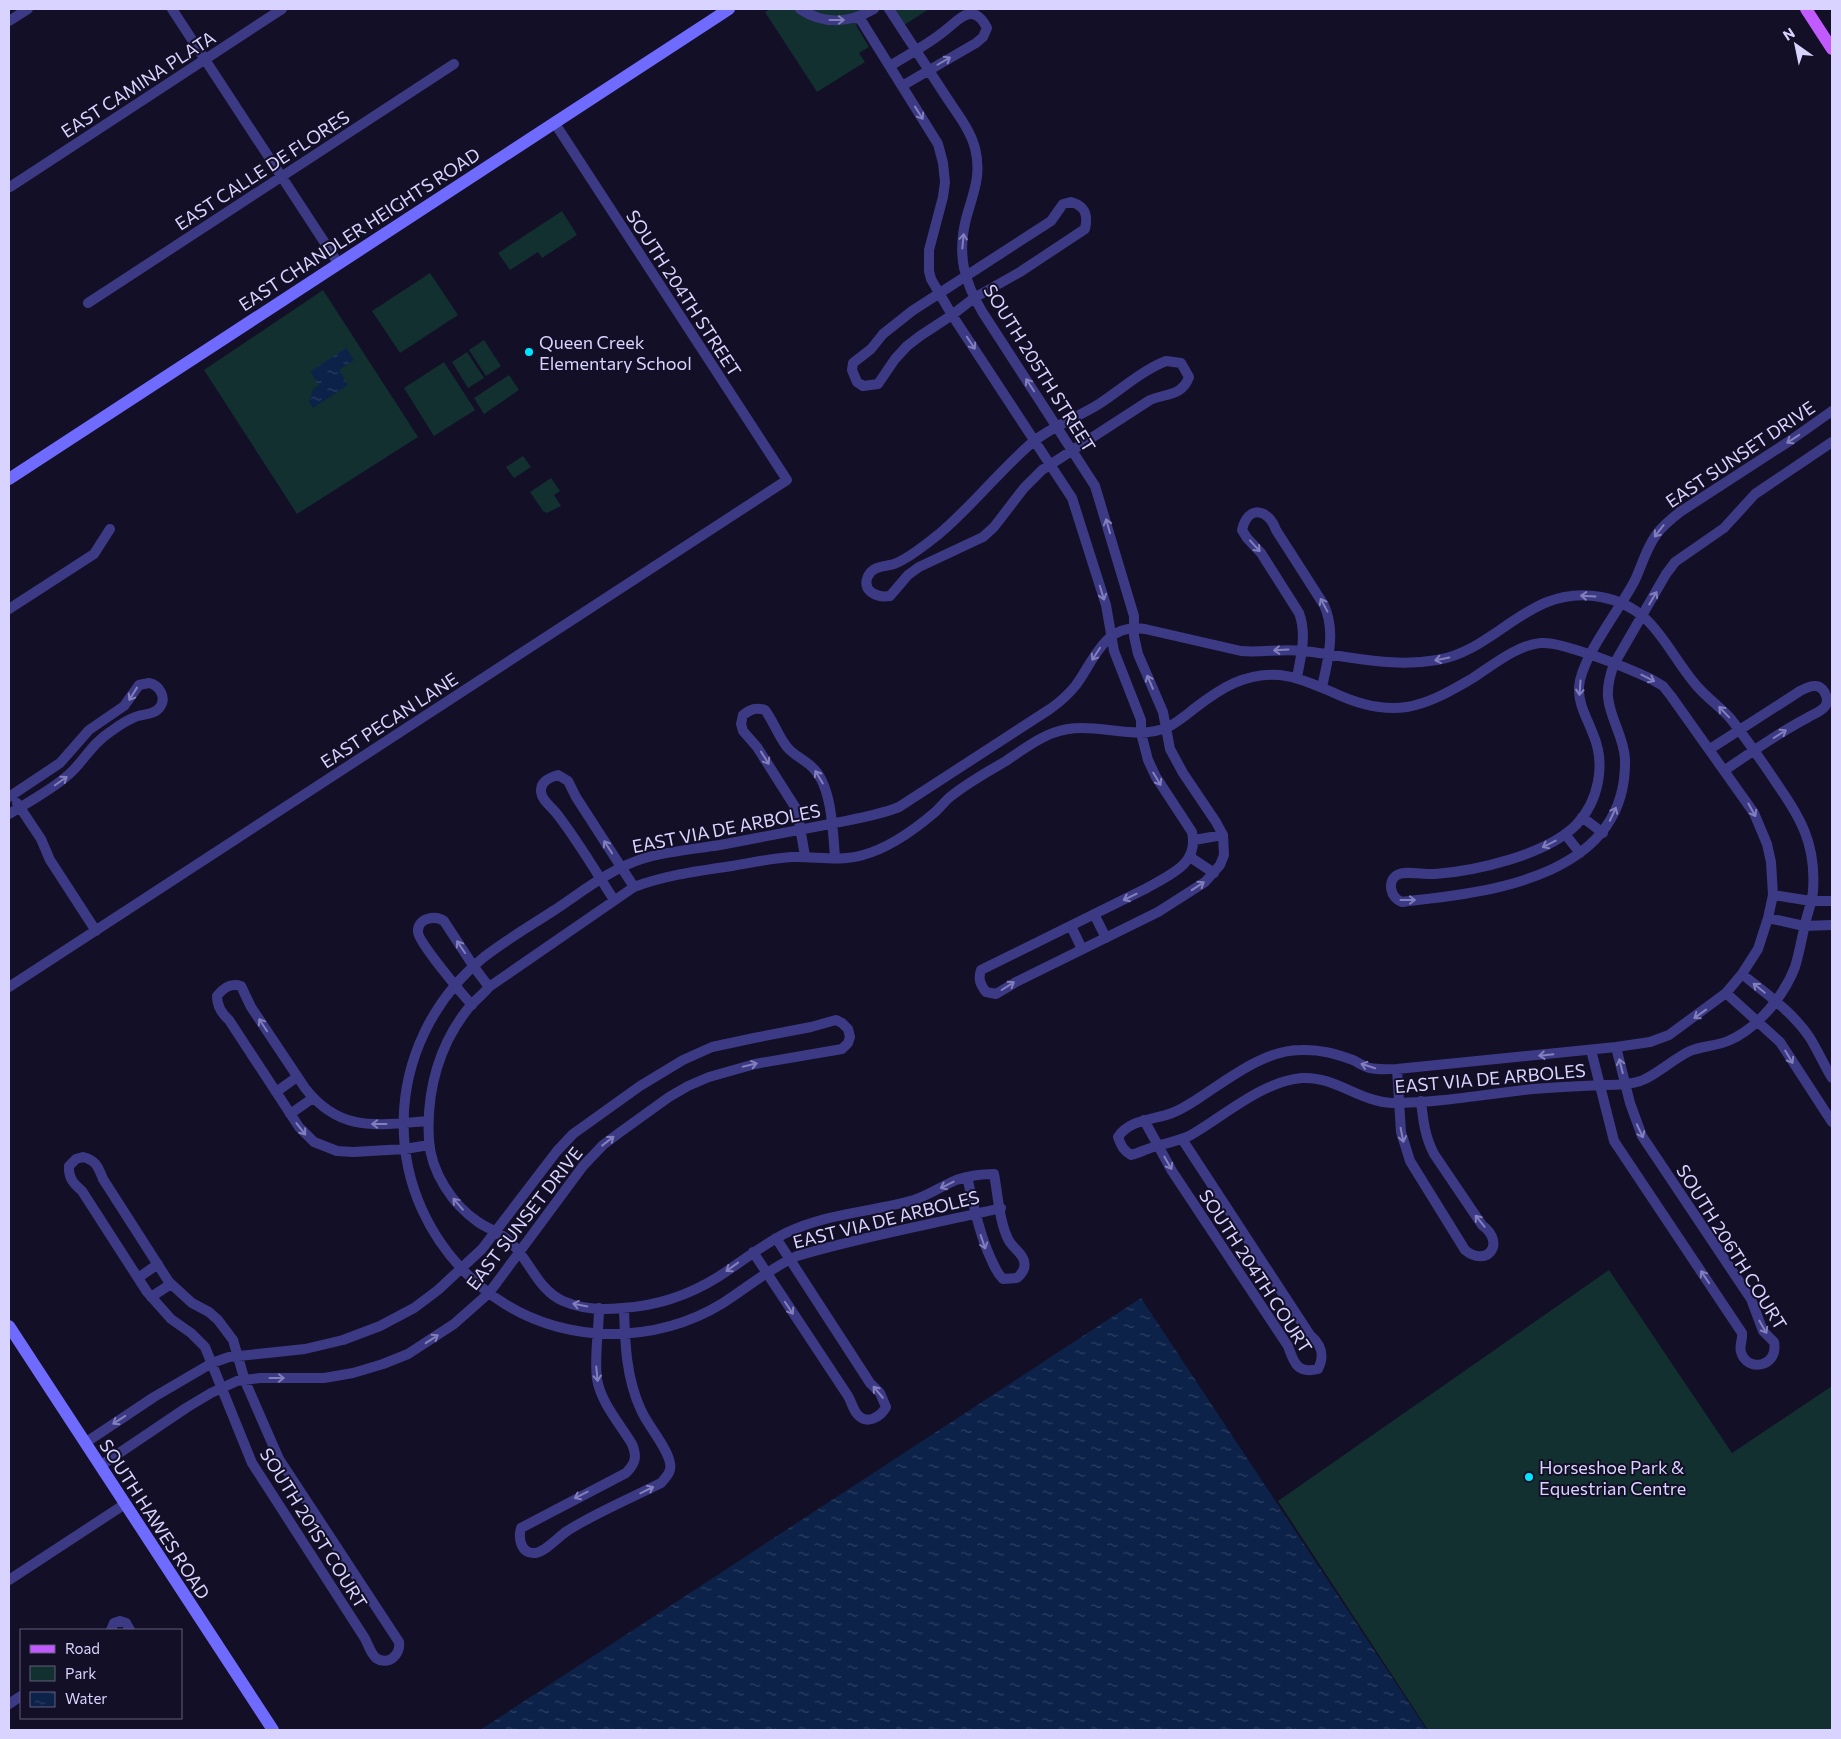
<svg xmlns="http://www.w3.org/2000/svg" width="1841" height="1739" viewBox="0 0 1841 1739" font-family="Commissioner,sans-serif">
<defs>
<pattern id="water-ripples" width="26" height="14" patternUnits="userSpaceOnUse" patternTransform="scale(1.25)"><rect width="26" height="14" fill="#0c2248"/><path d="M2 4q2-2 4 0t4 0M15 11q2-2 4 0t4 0" fill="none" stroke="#2f4163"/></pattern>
</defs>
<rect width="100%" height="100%" fill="#130f26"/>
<path fill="#12302f" d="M771,9h110l-25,16 13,22 -10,6 6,9 -48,30 -52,-80z
M894,9h35l-25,16z
M562,211l15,24 -35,23 -4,-6 -28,18 -12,-17z
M430,273l28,42 -58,38 -28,-42z
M323,290l95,147 -121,77 -93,-144z
M484,340l17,26 -15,10 -17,-26z
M467,352l17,26 -16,10 -16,-26z
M444,362l31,48 -41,26 -30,-48z
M509,375l10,15 -35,24 -10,-16z
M523,456l8,11 -17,11 -8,-11z
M551,478l9,13 -6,4 7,11 -14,7 -4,-2 -13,-19z
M1609,1270l123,183 100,-67v344h-404l-150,-229z"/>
<path fill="url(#water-ripples)" d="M346,348l8,12 -15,10 9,15 -35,23 -4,-6 4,-13 6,-4 -9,-13z
M1141,1298l286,432h-947z"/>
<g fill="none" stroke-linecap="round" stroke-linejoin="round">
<path stroke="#3d3a85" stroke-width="10" d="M172,9l166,254
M800,9c24,16 50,14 74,0
M859,17l79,127 5,19 2,19 -2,15 -14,53v21l2,8 21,36 120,183 34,107 8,46 27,69v13l7,27 8,17 36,55c7,32 -21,42 -45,56l-166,82c-3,9 -1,14 5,22l10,2 20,-12 142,-70 47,-30 15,-17 4,-10 -1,-20 -7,-13 -33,-49 -13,-24 -7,-37 -25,-58 -4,-18v-20l-39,-130 -112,-173c-19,-31 -26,-58 -17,-94 7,-26 16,-43 9,-71 -5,-19 -19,-36 -30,-53 -19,-29 -37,-57 -56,-86
M9,21l19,-12
M890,66c19,-12 41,-23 58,-38 7,-5 14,-14 23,-14 8,0 13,8 16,14l-4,9 -7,6 -74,43
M10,187l272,-178
M1071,202c15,4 17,14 14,27l-65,43 -46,26 -22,17 -32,21 -13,10 -12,13 -17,25 -15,2 -6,-4 -5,-12 1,-7 18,-14 12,-15 29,-23 139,-90 12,-17z
M88,303l366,-239
M1166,361l15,2 8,14c-7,19 -22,16 -39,23l-108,70 -18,18 -30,39 -11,10 -64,30 -11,8 -18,21c-13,2 -29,-5 -22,-20 6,-11 17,-9 26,-12 16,-6 32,-20 45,-30 31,-26 56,-58 86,-85 20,-20 50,-30 74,-45 23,-15 42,-33 67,-43z
M1832,411l-41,29 -111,72c-9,7 -18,14 -24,23 -10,14 -14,30 -21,45 -14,28 -54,77 -56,107 -1,17 8,31 14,47 13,30 6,67 -17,91 -30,30 -100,46 -141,49 -11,1 -29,-4 -38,1 -10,6 -7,23 5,27 2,0 5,-1 7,-1 87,-9 219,-27 216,-142 -1,-22 -15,-40 -17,-62 -1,-12 2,-22 6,-33l52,-90 9,-12 49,-34 31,-34 77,-52
M9,609l85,-55 16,-25
M1297,677c4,-21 10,-43 2,-64l-38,-60 -14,-15 -5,-8c6,-25 26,-22 34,0l48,75c12,26 4,55 -2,82
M1710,749l90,-58c4,-2 9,-5 14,-5 9,-1 15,11 12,19 -4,7 -13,9 -19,13 -29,15 -55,34 -82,52
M9,797l51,-34 29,-33 35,-24 15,-21 10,-2c10,2 18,14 11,24 -6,9 -18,6 -27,11 -8,3 -16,9 -23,14 -20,13 -26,30 -43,44 -16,14 -40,27 -58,38
M17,803l24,36 9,21 46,71
M1582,817l21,16
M1565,834l15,19
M1194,840l29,-5
M805,856l-8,-46 -40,-63 -14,-16 -2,-7 2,-9c8,-6 13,-8 22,-5 9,12 13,26 22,37 7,9 19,13 27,22 18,19 19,63 21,89
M1190,857l24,16
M1773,895l38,6h21
M614,900c-18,-28 -36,-59 -57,-86 -5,-7 -15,-13 -16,-22 -1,-10 9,-15 17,-17l10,6 8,16 58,90
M1094,914l12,24
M1768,918l36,8 28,-1
M1071,926l11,23
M1742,974c23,19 51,38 68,64 8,13 14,27 22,40
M9,987l778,-507 -233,-358
M1726,993l54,49 52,80
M472,1005c-9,-10 -54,-63 -54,-73 -1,-14 17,-17 26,-11l30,46 15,20
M1591,1050l23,91 128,192c1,6 -3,13 -1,19 6,21 38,15 33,-10l-11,-11 -12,-32 -109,-163 -12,-33 -14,-56
M1397,1069l4,63 9,29 55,89c21,18 42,-6 17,-25l-48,-71c-9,-17 -11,-34 -13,-53
M276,1092l21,-15
M290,1114l23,-16
M1144,1120l28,51 116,175c6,17 9,28 30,23 7,-14 4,-24 -8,-34l-128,-196
M428,1121c-51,4 -88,12 -123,-33l-54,-81 -10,-21c-10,-3 -17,1 -24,10 0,10 4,17 12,24l70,107 15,15 23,9 16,1 52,-3 24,-4
M83,1157c14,4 15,10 20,22l66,103 23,21 17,9 9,8 15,20 12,41 34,78 120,183c2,13 -11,24 -23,16 -6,-5 -8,-15 -12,-21l-112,-174 -47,-116 -14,-14 -20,-14 -24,-27 -65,-101c-8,-7 -14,-13 -13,-25l7,-7z
M967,1177c7,29 12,56 24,82 4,8 5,13 12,20l14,-1c6,-5 9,-10 7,-17 -2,-9 -12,-13 -16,-22 -9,-19 -10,-44 -14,-65 -12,0 -26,2 -38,6 -14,6 -27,15 -42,20 -42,12 -87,13 -128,33 -24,12 -45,29 -68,44 -29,18 -61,29 -96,31 -18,2 -41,1 -59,-7 -27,-12 -34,-44 -56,-62 -9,-7 -20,-11 -29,-17 -26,-18 -47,-50 -49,-82 -3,-49 10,-97 42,-135 6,-6 13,-12 18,-18l145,-100c32,-12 64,-16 98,-21 19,-3 40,-8 60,-9 23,-1 48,5 71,-2 26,-7 51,-25 71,-42 6,-5 10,-11 16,-16 17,-14 37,-25 56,-36 15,-10 30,-22 47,-28 39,-15 79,10 115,-6 10,-5 18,-12 27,-19 26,-20 51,-36 85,-33 19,2 35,10 52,17 23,11 50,19 75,15 24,-4 45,-17 66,-29 20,-13 44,-33 68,-35 21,-2 89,26 110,36l12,7 8,10 83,117 13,31 4,18 2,33 -5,23 -10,31 -16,25 -16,19 -57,42 -19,7 -34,5 -219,22c-9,0 -18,1 -27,-1 -6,-1 -11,-5 -17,-8 -17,-6 -33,-11 -52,-10 -36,0 -70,27 -99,46 -9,6 -19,13 -30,17 -18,7 -42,6 -54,24 3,9 6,14 13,18 8,-2 15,-6 23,-8 12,-4 25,-6 37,-12 33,-19 72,-54 111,-57 33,-2 58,24 90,25 47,0 94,-9 141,-14 24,-2 47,-3 71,-4 12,0 27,0 39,-5 16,-7 30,-21 47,-29 12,-5 26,-5 38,-10 29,-12 56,-45 67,-74 4,-13 6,-25 9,-38 2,-13 8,-25 9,-38 4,-54 -18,-80 -46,-122 -12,-17 -24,-35 -37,-51 -11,-12 -24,-21 -34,-33 -31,-36 -41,-78 -95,-88 -71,-14 -103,53 -164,63 -46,8 -88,-4 -133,-9 -21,-3 -42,2 -63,0l-96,-22c-40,-7 -50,30 -69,56 -8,10 -16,17 -26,24l-151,98c-22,9 -45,12 -69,17 -36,7 -73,14 -110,21 -25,4 -51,6 -75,13 -34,10 -63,34 -92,53 -23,15 -47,29 -69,46 -105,86 -108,241 -4,329 37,31 82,47 130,48 40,0 79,-10 113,-31 25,-16 47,-35 74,-47 67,-20 136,-32 204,-48
M753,1252l95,144c3,5 5,13 9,18 9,11 23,4 29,-7l-6,-14 -10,-10 -94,-145
M138,1278l20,-14
M151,1297l20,-13
M599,1308c0,23 -5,48 -2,71 4,24 23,45 35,65 5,12 4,19 -6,29l-105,55c-3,11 0,26 14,25 10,-1 23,-16 32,-22 30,-19 62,-32 94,-48 5,-6 11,-11 9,-20 -3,-16 -22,-37 -29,-53 -15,-32 -16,-67 -17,-102
M85,1443l69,-46 58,-34 17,-6 76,-8 38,-9 37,-14 34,-18 24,-18 44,-41 75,-98 16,-17 67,-48 43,-26 29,-13 42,-9 57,-11 25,-7 6,3 6,6 2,8 -2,6 -6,6 -87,15 -46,13 -21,9 -19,11 -50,36 -16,12 -20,21 -94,127 -35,31 -46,30 -25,10 -30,9 -29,5h-64l-23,3 -26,12 -25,15 -86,58
M9,1580l116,-76
M111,1630l3,-7 6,-2 6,2 4,7
M9,1704l12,-8"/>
<path stroke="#6f6bff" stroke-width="12" d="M9,479l720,-470
M9,1326l264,404"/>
<path stroke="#c25bff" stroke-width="12" d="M1806,9l26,40"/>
</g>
<defs><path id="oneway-shaft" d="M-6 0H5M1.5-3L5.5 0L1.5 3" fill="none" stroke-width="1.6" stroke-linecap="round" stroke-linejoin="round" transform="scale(1.25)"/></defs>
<g stroke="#837fbc">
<use href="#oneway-shaft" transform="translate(837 20)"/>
<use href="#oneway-shaft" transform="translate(944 61) rotate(-30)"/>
<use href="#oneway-shaft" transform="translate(919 113) rotate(58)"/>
<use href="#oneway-shaft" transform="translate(963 241) rotate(-85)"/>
<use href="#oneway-shaft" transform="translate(971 343) rotate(57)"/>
<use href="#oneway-shaft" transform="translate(1030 385) rotate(-123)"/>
<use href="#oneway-shaft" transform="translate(1793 439) rotate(147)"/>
<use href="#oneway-shaft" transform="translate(1108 526) rotate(-106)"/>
<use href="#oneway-shaft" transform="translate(1659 531) rotate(128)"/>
<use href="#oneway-shaft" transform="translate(1255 546) rotate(48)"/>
<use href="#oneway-shaft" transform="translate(1102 593) rotate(73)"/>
<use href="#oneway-shaft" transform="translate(1588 596) rotate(-177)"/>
<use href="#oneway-shaft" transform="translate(1653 598) rotate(-60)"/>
<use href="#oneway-shaft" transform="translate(1324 605) rotate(-118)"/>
<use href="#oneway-shaft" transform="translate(1281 650) rotate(177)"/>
<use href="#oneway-shaft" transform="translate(1096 654) rotate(123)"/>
<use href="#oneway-shaft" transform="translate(1442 659) rotate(168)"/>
<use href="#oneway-shaft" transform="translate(1648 678) rotate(27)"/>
<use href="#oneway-shaft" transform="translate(1150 682) rotate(-113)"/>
<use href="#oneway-shaft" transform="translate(1580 688) rotate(94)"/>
<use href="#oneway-shaft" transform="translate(133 694) rotate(122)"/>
<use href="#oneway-shaft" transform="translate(1724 712) rotate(-134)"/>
<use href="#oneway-shaft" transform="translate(1780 734) rotate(-32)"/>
<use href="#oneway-shaft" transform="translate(765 758) rotate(58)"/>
<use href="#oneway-shaft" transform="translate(819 777) rotate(-121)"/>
<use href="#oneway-shaft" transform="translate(1157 779) rotate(59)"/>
<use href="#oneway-shaft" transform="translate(61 781) rotate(-35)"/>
<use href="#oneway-shaft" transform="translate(1752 810) rotate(61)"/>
<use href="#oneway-shaft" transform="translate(1613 814) rotate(-65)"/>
<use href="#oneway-shaft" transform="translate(1549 844) rotate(153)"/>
<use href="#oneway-shaft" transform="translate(608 847) rotate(-123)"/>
<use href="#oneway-shaft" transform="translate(1198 886) rotate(-33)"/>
<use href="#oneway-shaft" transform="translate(1130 897) rotate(154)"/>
<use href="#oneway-shaft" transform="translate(1408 900)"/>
<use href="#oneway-shaft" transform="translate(461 947) rotate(-124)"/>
<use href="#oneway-shaft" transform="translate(1008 986) rotate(-32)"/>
<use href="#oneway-shaft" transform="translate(1759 988) rotate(-141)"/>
<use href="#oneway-shaft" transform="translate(1700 1014) rotate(144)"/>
<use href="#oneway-shaft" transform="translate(263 1025) rotate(-123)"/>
<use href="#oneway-shaft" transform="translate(1546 1055) rotate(174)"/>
<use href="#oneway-shaft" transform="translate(1789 1057) rotate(59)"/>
<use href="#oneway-shaft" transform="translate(750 1065) rotate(-13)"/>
<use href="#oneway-shaft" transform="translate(1368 1066) rotate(-162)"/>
<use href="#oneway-shaft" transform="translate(1621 1066) rotate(-104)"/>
<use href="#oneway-shaft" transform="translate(379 1124) rotate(-180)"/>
<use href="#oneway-shaft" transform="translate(301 1129) rotate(52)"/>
<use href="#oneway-shaft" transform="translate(1640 1131) rotate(65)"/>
<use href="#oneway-shaft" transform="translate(1402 1135) rotate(79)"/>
<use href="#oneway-shaft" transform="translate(608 1141) rotate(-38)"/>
<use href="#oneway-shaft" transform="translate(1168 1163) rotate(60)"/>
<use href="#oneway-shaft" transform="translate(947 1185) rotate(153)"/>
<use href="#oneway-shaft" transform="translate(458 1204) rotate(-131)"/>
<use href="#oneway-shaft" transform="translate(1480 1221) rotate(-129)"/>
<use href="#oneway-shaft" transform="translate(983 1242) rotate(71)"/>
<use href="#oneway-shaft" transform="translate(732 1267) rotate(144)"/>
<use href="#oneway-shaft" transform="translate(1705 1277) rotate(-124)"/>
<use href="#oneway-shaft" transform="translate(580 1305) rotate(-169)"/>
<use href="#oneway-shaft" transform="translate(789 1308) rotate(56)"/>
<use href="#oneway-shaft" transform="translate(1763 1327) rotate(60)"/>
<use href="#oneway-shaft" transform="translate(432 1339) rotate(-33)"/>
<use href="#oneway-shaft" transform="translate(597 1374) rotate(84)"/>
<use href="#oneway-shaft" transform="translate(277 1378)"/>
<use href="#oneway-shaft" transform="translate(878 1392) rotate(-130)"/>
<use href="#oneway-shaft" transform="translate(119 1420) rotate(147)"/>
<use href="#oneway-shaft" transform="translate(647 1490) rotate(-26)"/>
<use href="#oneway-shaft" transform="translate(581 1495) rotate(153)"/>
</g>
<g fill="#00e5ff" stroke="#130f26" stroke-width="2">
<circle cx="529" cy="352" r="5"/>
<circle cx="1529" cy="1477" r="5"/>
</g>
<g text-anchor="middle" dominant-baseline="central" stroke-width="4" stroke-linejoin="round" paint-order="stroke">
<g font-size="18" fill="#d9d4ff" stroke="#130f26">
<text transform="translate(138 84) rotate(-33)">EAST CAMINA PLATA</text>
<text transform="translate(262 170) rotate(-33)">EAST CALLE DE FLORES</text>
<text transform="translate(359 229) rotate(-33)">EAST CHANDLER HEIGHTS ROAD</text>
<text transform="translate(684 293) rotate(57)">SOUTH 204TH STREET</text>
<text transform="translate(1040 368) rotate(58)">SOUTH 205TH STREET</text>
<text transform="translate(1740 454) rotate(-34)">EAST SUNSET DRIVE</text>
<text transform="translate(389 720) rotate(-33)">EAST PECAN LANE</text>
<text transform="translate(726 828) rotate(-11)">EAST VIA DE ARBOLES</text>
<text transform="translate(1490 1078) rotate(-5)">EAST VIA DE ARBOLES</text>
<text transform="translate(524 1218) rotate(-52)">EAST SUNSET DRIVE</text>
<text transform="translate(886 1219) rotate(-14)">EAST VIA DE ARBOLES</text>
<text transform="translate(1732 1247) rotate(58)">SOUTH 206TH COURT</text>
<text transform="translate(1256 1271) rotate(57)">SOUTH 204TH COURT</text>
<text transform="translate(155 1519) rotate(57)">SOUTH HAWES ROAD</text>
<text transform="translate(314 1528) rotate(58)">SOUTH 201ST COURT</text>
</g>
<g font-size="18" fill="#d9d4ff" stroke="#130f26" text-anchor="start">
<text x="539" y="342">Queen Creek<tspan x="539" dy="21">Elementary School</tspan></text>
<text x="1539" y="1467">Horseshoe Park &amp;<tspan x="1539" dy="21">Equestrian Centre</tspan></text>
</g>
</g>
<rect width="1841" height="1739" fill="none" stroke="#d9d4ff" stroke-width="20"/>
<rect x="20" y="1629" width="162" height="90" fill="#130f26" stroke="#625e7d"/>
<rect x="30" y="1645" width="25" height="8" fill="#c25bff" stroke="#625e7d"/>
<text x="65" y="1654" font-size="15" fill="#d9d4ff">Road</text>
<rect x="30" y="1666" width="25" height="15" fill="#12302f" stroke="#625e7d"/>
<text x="65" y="1679" font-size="15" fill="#d9d4ff">Park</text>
<rect x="30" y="1692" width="25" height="15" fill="url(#water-ripples)" stroke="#625e7d"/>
<text x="65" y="1704" font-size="15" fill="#d9d4ff">Water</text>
<g transform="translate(1796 45) rotate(327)" stroke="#130f26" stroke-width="4" paint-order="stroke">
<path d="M0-4L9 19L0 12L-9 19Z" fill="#d9d4ff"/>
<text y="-8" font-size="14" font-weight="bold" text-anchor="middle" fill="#d9d4ff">N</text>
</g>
</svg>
